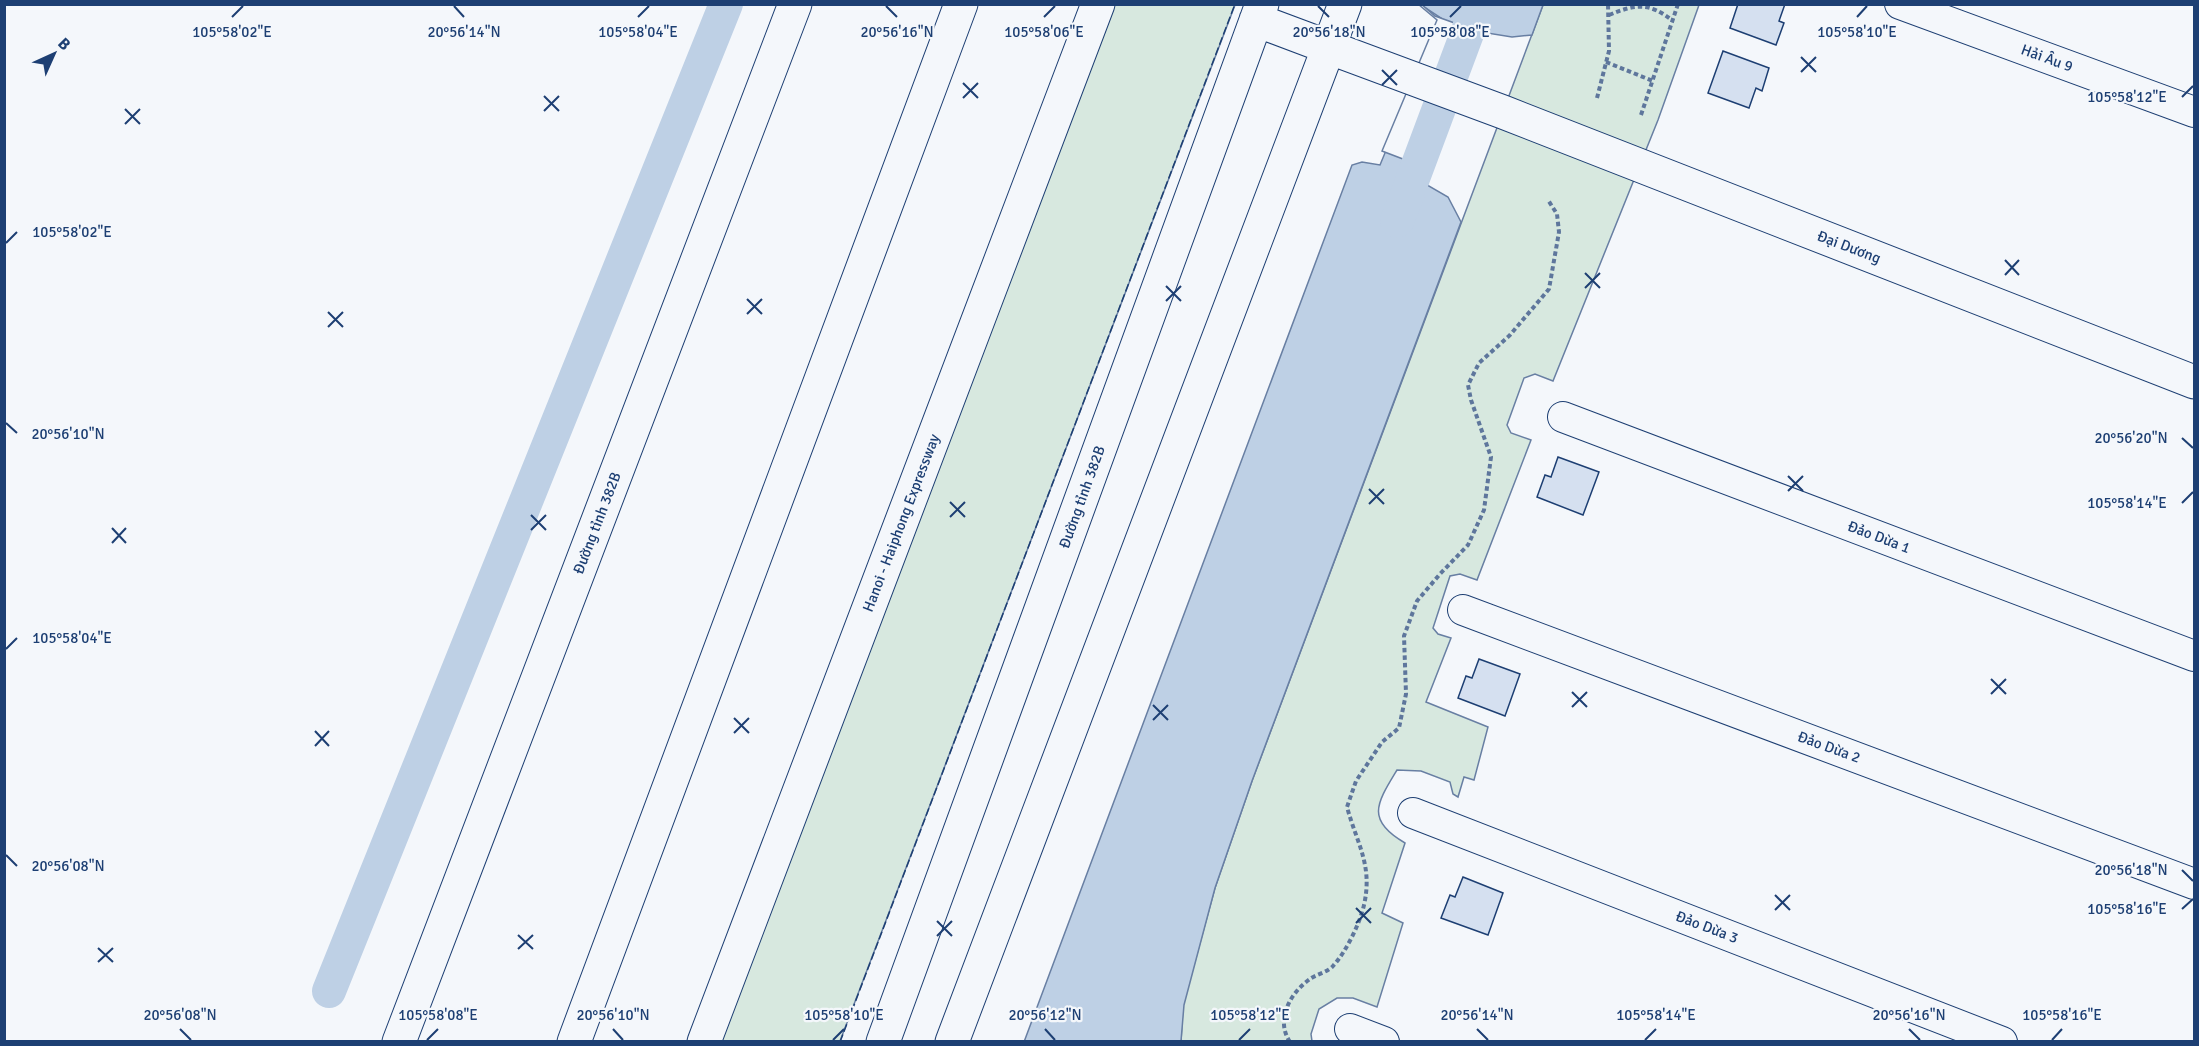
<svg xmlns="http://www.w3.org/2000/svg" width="2199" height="1046" viewBox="0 0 2199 1046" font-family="Signika,sans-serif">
<rect width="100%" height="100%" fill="#f4f7fb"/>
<path fill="#d7e8df" stroke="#687fa3" stroke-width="1.5" d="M1107,5h128l-395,1036 -125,1z
M1543,5h156l-41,115 -105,261 -18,-7 -11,4 -17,47 4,8 20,7 -54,140 -17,-6 -10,2 -17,52 5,6 13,4 -25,64 62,25 -14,53 -10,-3 -6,20 -5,-3 -3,-12 -29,-11 -24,-1c-20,33 -32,50 8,73l-23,70 21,10 -26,84 -24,-9h-16l-18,11 -8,25 1,7 -131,1 2,-37 32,-117 37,-107z"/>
<path fill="#bed0e5" stroke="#687fa3" stroke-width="1.5" d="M1421,5h122l-11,30 -20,2 -37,-6 -67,143 40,23 13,25 -209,559 -37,107 -31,117 -3,36 -157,1 328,-877 10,-3 18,3 61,-147z"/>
<path fill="#f4f7fb" stroke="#687fa3" stroke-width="1.5" d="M1418,4h3l14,12 56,20 -15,-2 -60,130 -34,-13 55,-131z"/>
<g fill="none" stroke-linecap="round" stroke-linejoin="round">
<path stroke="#bed0e5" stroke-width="34" d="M1397,221l81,-217
M329,991l397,-987"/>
</g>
<path fill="#d5e0f0" stroke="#1d3f73" stroke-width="1.5" d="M1738,4h47l-6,17 5,2 -8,22 -46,-17z
M1723,51l46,17 -7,23 -6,-3 -7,20 -41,-15z
M1558,457l41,15 -16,43 -46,-18 8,-22 6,2z
M1479,659l41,15 -15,42 -47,-18 8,-22 6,2z
M1463,877l40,16 -15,42 -47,-17 9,-23 5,2z"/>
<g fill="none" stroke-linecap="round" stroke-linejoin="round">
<g stroke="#1d3f73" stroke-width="32">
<path id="minor" d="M1900,4l294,108
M1563,417l631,239
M1463,610l731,274
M1413,813l589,229
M1350,1029l34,13"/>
</g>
<g stroke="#1d3f73" stroke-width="35">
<path id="tertiary" d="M1328,47l175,65 691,270"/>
</g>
<g stroke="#1d3f73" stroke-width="35">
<path id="primary" d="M1256,20l72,27
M399,1042l396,-1038
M883,1042l379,-1038
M952,1042l393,-1038"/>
</g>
<g stroke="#1d3f73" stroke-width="35">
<path id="motorway" d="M574,1042l387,-1038
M704,1042l394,-1038"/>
</g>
<path stroke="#5e769c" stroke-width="4" stroke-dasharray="4.5 3" stroke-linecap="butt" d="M1609,15c27,-11 40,-13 64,6
M1606,62l47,19
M1597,98l12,-47 -1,-47
M1641,115l37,-111
M1290,1042c-15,-22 0,-49 20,-63 7,-5 18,-7 23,-13 13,-14 27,-43 31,-61 9,-40 -7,-61 -17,-98l9,-26 26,-39 17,-14 7,-34 -2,-58 13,-35 23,-27 28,-29 16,-35 7,-53 -20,-57 -3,-15 11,-22 31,-28 39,-46 10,-57 -2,-18 -9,-14"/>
<use href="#minor" stroke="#f4f7fb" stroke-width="30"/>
<use href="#tertiary" stroke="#f4f7fb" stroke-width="33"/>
<use href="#primary" stroke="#f4f7fb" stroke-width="33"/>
<use href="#motorway" stroke="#f4f7fb" stroke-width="33"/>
<path stroke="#1d3f73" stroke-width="1.5" stroke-dasharray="8 3" stroke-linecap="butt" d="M840,1042l395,-1038"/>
</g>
<path fill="none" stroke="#1d3f73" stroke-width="2" d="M454,6l10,11M886,6l11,11M1318,6l11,11M232,17l11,-11M638,17l11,-11M1044,17l11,-11M1450,17l11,-11M1857,17l10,-11M1801,57l15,15M1382,70l15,15M1801,72l15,-15M963,83l15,15M1382,85l15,-15M544,96l15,15M2182,97l11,-11M963,98l15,-15M125,109l15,15M544,111l15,-15M125,124l15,-15M6,243l11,-11M2005,260l14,15M1585,273l15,15M2005,275l14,-15M1166,286l15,15M1585,288l15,-15M747,299l15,15M1166,301l15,-15M328,312l15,15M747,314l15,-15M328,327l15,-15M6,423l11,10M2182,438l11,10M1788,476l15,15M1369,489l15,15M1788,491l15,-15M950,502l15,15M2182,503l11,-11M1369,504l15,-15M531,515l15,15M950,517l15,-15M112,528l14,15M531,530l15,-15M112,543l14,-15M6,649l11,-11M1991,679l15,15M1572,692l15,15M1991,694l15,-15M1153,705l15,15M1572,707l15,-15M734,718l15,15M1153,720l15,-15M315,731l14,15M734,733l15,-15M315,746l14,-15M6,855l11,11M2182,870l11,11M1775,895l15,15M1356,908l15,15M2182,909l11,-10M1775,910l15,-15M937,921l15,15M1356,923l15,-15M518,935l15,14M937,936l15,-15M98,948l15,14M518,949l15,-14M98,962l15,-14M180,1029l11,11M613,1029l10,11M1045,1029l10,11M1477,1029l11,11M1909,1029l11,11M427,1040l11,-11M833,1040l11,-11M1239,1040l11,-11M1645,1040l11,-11M2052,1040l10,-11"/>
<g text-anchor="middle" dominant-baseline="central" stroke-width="4.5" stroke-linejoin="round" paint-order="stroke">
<g font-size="15" fill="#1d3f73" stroke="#f4f7fb">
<text transform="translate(2047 58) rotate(20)">Hải Âu 9</text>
<text transform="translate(1849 247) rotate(21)">Đại Dương</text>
<text transform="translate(1082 497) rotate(-70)">Đường tỉnh 382B</text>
<text transform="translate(597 523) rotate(-69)">Đường tỉnh 382B</text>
<text transform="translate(901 523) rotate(-69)">Hanoi - Haiphong Expressway</text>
<text transform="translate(1879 537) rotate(21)">Đảo Dừa 1</text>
<text transform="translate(1829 747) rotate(20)">Đảo Dừa 2</text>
<text transform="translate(1707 927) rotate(21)">Đảo Dừa 3</text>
</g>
</g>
<g font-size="15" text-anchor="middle" fill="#1d3f73" stroke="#f4f7fb" stroke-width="4.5" stroke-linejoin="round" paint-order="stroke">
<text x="232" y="37">105°58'02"E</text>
<text x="464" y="37">20°56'14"N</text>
<text x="638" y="37">105°58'04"E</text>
<text x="897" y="37">20°56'16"N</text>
<text x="1044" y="37">105°58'06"E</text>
<text x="1329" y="37">20°56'18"N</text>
<text x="1450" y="37">105°58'08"E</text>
<text x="1857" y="37">105°58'10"E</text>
<text x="2127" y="102">105°58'12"E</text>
<text x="72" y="237">105°58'02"E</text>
<text x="68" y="439">20°56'10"N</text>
<text x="2131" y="443">20°56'20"N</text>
<text x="2127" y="508">105°58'14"E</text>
<text x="72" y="643">105°58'04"E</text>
<text x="68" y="871">20°56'08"N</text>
<text x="2131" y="875">20°56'18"N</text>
<text x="2127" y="914">105°58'16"E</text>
<text x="438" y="1020">105°58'08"E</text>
<text x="844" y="1020">105°58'10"E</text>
<text x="1250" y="1020">105°58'12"E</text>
<text x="1656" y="1020">105°58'14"E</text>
<text x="2062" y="1020">105°58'16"E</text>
<text x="180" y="1020">20°56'08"N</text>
<text x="613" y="1020">20°56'10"N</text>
<text x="1045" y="1020">20°56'12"N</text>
<text x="1477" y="1020">20°56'14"N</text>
<text x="1909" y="1020">20°56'16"N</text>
</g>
<rect width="2199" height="1046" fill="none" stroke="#1d3f73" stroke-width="12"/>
<g transform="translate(54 54) rotate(45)" stroke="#f4f7fb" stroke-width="4.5" paint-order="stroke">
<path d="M0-4.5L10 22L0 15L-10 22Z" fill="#1d3f73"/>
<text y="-9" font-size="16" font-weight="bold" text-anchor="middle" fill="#1d3f73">B</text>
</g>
</svg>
